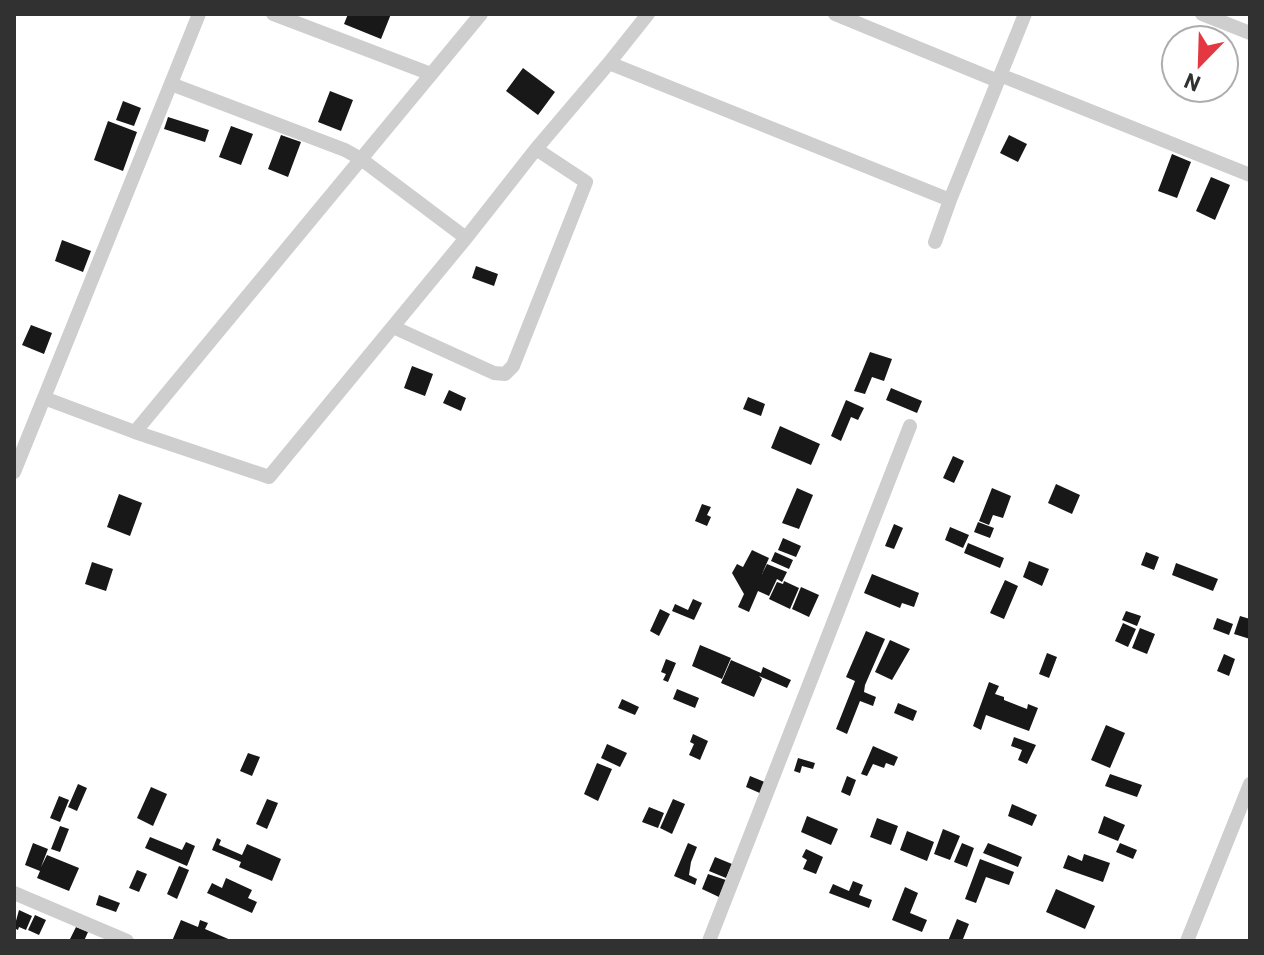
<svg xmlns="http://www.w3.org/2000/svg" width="1264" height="955" viewBox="0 0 1264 955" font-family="Barlow,sans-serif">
<rect width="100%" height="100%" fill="#fff"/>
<path fill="#181818" d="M348,14h43l-10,25 -37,-15z
M523,68l32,24 -17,23 -32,-24z
M330,91l23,9 -12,31 -23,-9z
M123,101l18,7 -7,18 -18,-6z
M168,117l41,13 -4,12 -41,-13z
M108,121l29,11 -14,39 -29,-11z
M231,126l22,8 -12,31 -22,-8z
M281,135l20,7 -13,35 -20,-8z
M1009,135l18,9 -9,18 -18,-9z
M1172,154l19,8 -14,36 -19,-7z
M1211,177l19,8 -15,35 -19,-9z
M62,240l29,11 -8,21 -28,-11z
M476,266l22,8 -4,12 -22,-8z
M31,325l21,8 -8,21 -22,-9z
M870,352l22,7 -8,22 -12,-4 -7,17 -11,-3z
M412,366l21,8 -8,22 -21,-8z
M891,388l31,13 -5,12 -31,-13z
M449,390l17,8 -5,13 -18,-8z
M748,397l17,7 -4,12 -18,-7z
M846,400l18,8 -6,12 -7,-3 -10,24 -10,-5z
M780,426l40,18 -9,21 -40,-17z
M953,456l11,5 -10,22 -11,-5z
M1056,484l24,11 -8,19 -24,-11z
M797,488l16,7 -14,34 -17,-6z
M992,488l19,8 -8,22 -10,-3 -4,10 -10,-4z
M119,494l23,9 -12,33 -23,-9z
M702,504l9,3 -4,8 4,2 -4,9 -12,-5z
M978,522l16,6 -4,10 -16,-6z
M894,524l9,4 -9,21 -9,-3z
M950,527l19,8 -6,13 -18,-8z
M783,538l18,8 -5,11 -18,-7z
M968,543l36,15 -4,10 -36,-15z
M752,550l17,8 -7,16 5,-10 20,8 -5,10 -5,-3 -8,17 -11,-5 -9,21 -11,-5 6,-13 -12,-21 5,-9 6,3z
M775,552l18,8 -4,9 -18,-8z
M1146,552l13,5 -5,13 -13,-5z
M1029,561l20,8 -7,17 -19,-9z
M92,562l21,7 -7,22 -21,-7z
M1176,563l42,16 -5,12 -41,-16z
M872,574l47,19 -5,14 -12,-4 -2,5 -36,-15z
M1005,580l13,6 -14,33 -14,-6z
M784,581l15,7 -9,21 -21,-10 8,-17 6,2z
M801,587l18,8 -10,22 -17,-8z
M693,599l9,4 -8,17 -22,-9 3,-7 13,6z
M660,609l10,5 -11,22 -9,-5z
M1126,611l15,5 -4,10 -15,-6z
M1240,616l10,3v20l-16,-5z
M1217,618l16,6 -4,11 -16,-6z
M1123,623l13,6 -8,18 -13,-6z
M1140,628l15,6 -8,20 -15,-6z
M866,631l19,8 -20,46 -1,7 12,5 -3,9 -13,-5 -13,33 -11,-5 19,-48 -9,-4z
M890,640l20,9 -18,31 -17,-8z
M700,645l31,13 -9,21 -30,-13z
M1047,653l10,4 -8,21 -10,-4z
M1224,654l11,5 -6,17 -12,-5z
M666,659l10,4 -8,19 -5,-2 3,-6 -5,-2z
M731,660l30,13 2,-6 28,13 -4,8 -28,-12 3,3 -8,18 -33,-14z
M989,682l10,4 -4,8 9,3v3l23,9 1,-5 10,4 -9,23 -43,-16 -5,15 -8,-4z
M677,689l22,9 -4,10 -22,-9z
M622,699l17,8 -4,8 -17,-7z
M898,703l19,8 -4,10 -19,-8z
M1106,725l19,8 -15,35 -19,-8z
M693,734l15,7 -8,19 -11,-5 5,-11 -4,-2z
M1014,737l22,8 -9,19 -9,-4 4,-10 -11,-4z
M607,744l20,9 -7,14 -19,-9z
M873,746l25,11 -4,9 -8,-3 -2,5 -11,-4 -6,12 -6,-2z
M248,753l12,4 -8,19 -12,-5z
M798,758l17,5 -2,6 -11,-3 -2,7 -6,-2z
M597,763l15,6 -14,32 -14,-7z
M1110,774l32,11 -5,12 -32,-11z
M750,776l17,7 -5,11 -16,-7z
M847,776l9,4 -6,16 -9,-4z
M78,784l9,4 -10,23 -9,-4z
M151,787l16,7 -14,32 -16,-8z
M59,796l10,4 -9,22 -10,-4z
M267,799l11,4 -11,26 -11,-5z
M673,799l12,5 -13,30 -12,-6z
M1012,804l25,11 -5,11 -24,-10z
M649,807l15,6 -6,15 -16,-6z
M807,816l31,13 -7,16 -30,-13z
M1104,816l21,9 -7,16 -20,-8z
M877,818l21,8 -7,19 -21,-8z
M60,826l9,3 -9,23 -9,-3z
M943,829l17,7 -10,24 -16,-6z
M907,831l27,11 -7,19 -27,-11z
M150,837l32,13 4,-8 9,4 -8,20 -42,-18z
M217,838l4,2 -2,5 23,10 5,-11 34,15 -9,22 -33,-14 2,-5 -29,-12z
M33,843l15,6 -7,18 6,-12 32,13 -10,23 -32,-13 3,-7 -15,-6z
M688,843l9,4 -6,15 -2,13 8,4 -2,6 -21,-9z
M962,843l12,5 -7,19 -13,-5z
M988,843l34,14 -4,10 -35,-14z
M1120,843l17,7 -4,9 -17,-7z
M806,849l17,8 -7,17 -13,-5 4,-9 -5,-3z
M1084,854l26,9 -7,19 -40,-14 5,-13 14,6z
M715,857l17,7 -6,14 -17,-7z
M980,859l34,13 -5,13 -23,-8 -10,26 -11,-4z
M179,866l10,4 -12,29 -10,-5z
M137,870l10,4 -8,18 -10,-4z
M708,874l18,6 -7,17 -17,-8z
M226,878l26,12 -4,8 9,4 -5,11 -45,-20 5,-10 10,5z
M853,881l10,4 -4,10 13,5 -3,8 -40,-15 4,-9 16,7z
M905,887l13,6 -8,20 17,7 -5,12 -30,-12z
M1056,889l39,17 -10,23 -39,-17z
M99,895l21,8 -4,9 -20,-7z
M19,910l13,6 -6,14 -7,-3 -1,3 -4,-2z
M35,915l11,5 -7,15 -11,-5z
M957,919l12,5 -6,15 5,2h-20z
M181,920l17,7 2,-7 8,3 -3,6 28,12h-61z
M76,927l12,5 -4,9h-15z"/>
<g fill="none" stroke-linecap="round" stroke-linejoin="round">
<path stroke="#cecece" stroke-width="14" d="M199,14l-155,384 91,34 226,-273 105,79 70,-89 73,-86 341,137 75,-186
M273,14l158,60
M835,14l163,67
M1202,14l48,19
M609,63l39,-49
M1000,75l250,100
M171,84l174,66 16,9 120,-145
M935,242l15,-42
M393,327l101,46 11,1 8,-8 73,-184 -50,-33
M135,432l134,45 197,-239
M14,472l30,-74
M14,893l113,48
M709,941l201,-515
M1187,941l63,-157"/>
</g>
<rect width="1264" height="955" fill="none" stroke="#313131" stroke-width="32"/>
<g transform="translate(1200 64) rotate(203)"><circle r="38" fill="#ffffff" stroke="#adadad" stroke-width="2"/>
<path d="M0-6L14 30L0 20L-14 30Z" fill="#e43741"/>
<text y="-12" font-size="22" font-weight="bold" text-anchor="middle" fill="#313131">N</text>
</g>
</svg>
